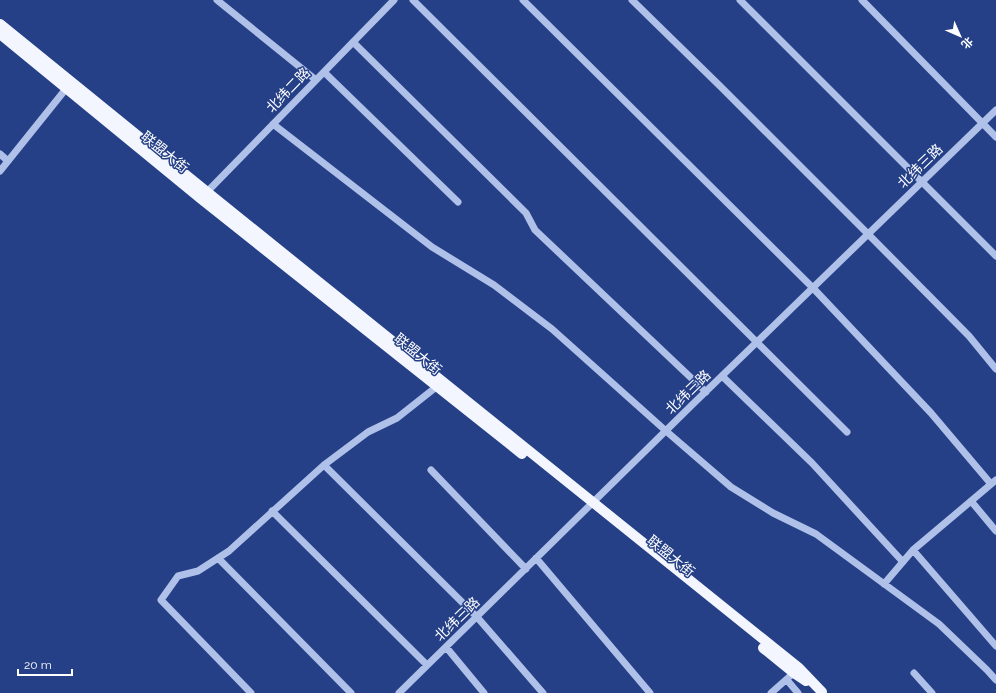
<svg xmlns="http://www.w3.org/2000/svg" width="996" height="693" viewBox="0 0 996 693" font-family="Raleway,'Noto Sans SC',sans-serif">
<rect width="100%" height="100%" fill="#254087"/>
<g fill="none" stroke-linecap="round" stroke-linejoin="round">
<path stroke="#b0c1e9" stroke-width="7" d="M217,0l99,80
M413,0l434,432
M523,0l290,288 118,125 60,71
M632,0l89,87 147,147 101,102 27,33
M740,0l256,256
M862,0l134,137
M353,42l173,171 9,17 171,162
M324,72l134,130
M273,124l159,123 62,38 58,44 114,102 65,56 42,26 43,21 123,90 48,46 9,10
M0,154l8,7
M0,171l69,-86
M205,194l189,-194
M722,376l90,87 91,99
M324,465l153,152 66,76
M431,470l95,99
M971,501l25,30
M272,511l155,154
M913,550l83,96
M218,558l133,135
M536,558l114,135
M884,584l29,-34 83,-70
M446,647l38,46
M914,673l18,20
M787,680l11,13
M251,693l-90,-93 17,-24 20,-5 31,-20 95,-86 44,-33 29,-14 43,-34
M399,693l296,-291 301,-292
M771,693l26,-23"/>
<path stroke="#f3f6fe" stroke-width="10" d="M0,24l207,168 592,476 23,24
M0,34l201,165 321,255
M763,648l31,25 12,8"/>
</g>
<g text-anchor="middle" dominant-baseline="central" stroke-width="3" stroke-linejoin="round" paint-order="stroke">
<g font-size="14" fill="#fff" stroke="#254087">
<text transform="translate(288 90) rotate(-46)">北纬二路</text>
<text transform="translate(165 152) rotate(39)">联盟大街</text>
<text transform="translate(920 166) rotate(-44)">北纬三路</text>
<text transform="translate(418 354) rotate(39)">联盟大街</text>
<text transform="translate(688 392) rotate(-44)">北纬三路</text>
<text transform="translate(671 556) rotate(39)">联盟大街</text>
<text transform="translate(457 619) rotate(-44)">北纬三路</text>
</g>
</g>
<g transform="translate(960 36) rotate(135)" stroke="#254087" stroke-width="3" paint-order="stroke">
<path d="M0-3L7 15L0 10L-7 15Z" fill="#ffffff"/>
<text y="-6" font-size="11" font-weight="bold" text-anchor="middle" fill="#ffffff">北</text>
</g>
<path d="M18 669v6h54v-6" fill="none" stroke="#ffffff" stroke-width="2"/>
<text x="24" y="669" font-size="12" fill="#ffffff" stroke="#254087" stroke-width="3" paint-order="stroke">20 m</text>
</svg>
